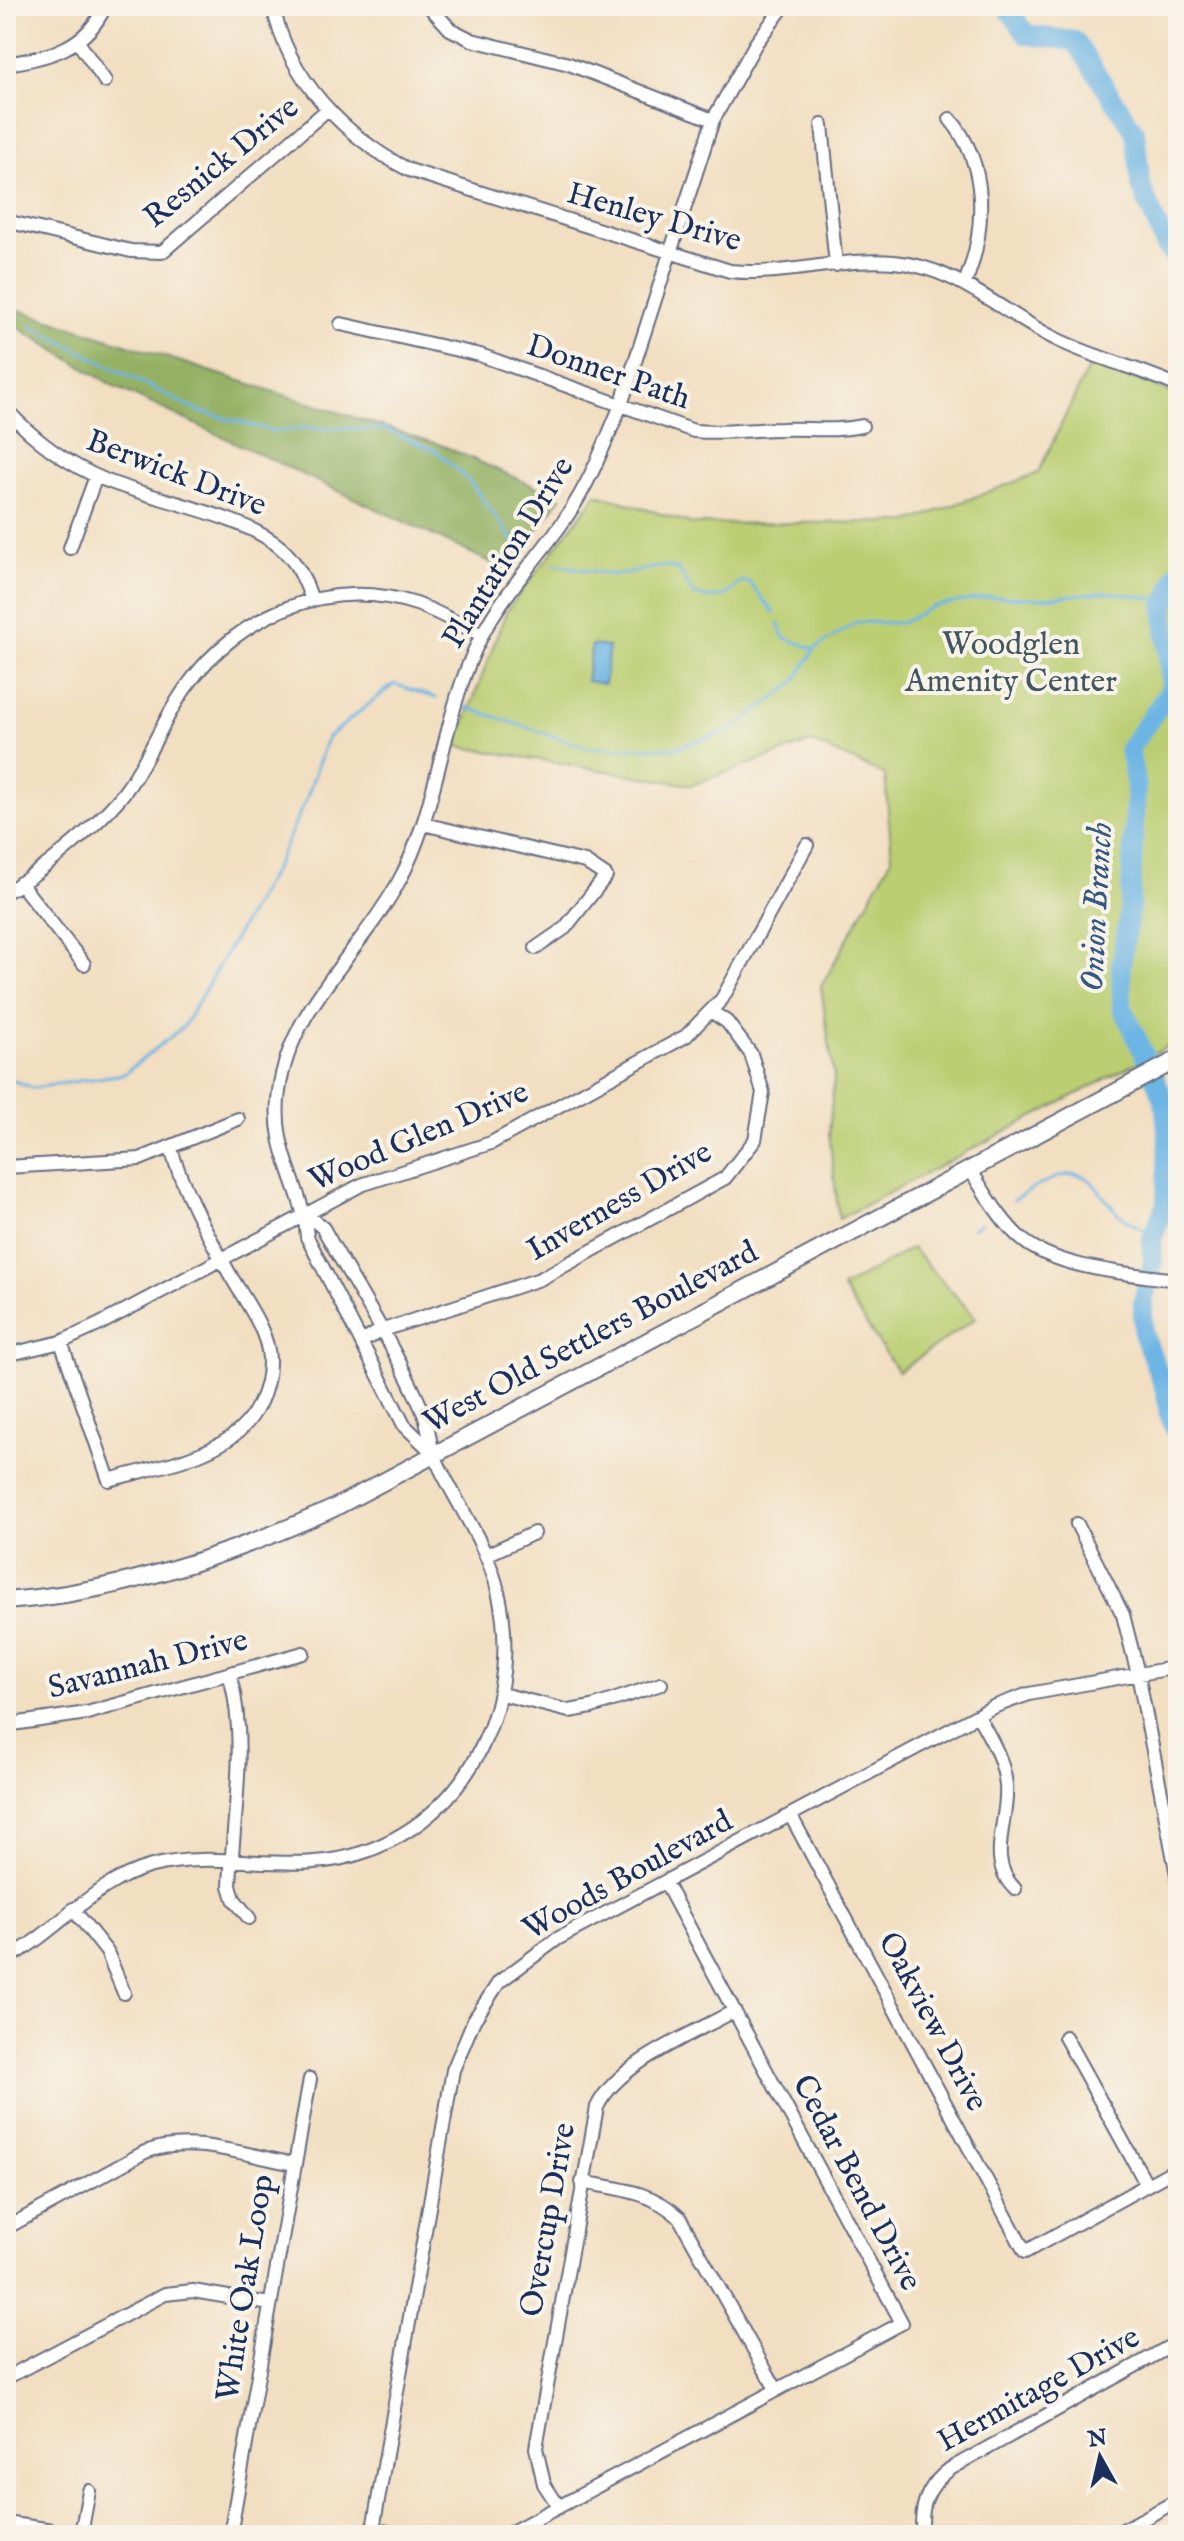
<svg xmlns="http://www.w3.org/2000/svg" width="1184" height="2541" viewBox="0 0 1184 2541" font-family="'IM FELL English',serif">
<rect width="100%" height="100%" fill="#f7f3e8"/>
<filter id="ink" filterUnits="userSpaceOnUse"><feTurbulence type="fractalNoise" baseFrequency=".0125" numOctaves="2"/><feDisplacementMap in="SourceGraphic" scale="16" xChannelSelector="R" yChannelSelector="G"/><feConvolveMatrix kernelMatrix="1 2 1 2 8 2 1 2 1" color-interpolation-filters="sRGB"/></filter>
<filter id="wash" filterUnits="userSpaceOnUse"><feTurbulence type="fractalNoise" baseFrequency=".006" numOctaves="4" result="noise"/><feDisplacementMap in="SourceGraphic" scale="32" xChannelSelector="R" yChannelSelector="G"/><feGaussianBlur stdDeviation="1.8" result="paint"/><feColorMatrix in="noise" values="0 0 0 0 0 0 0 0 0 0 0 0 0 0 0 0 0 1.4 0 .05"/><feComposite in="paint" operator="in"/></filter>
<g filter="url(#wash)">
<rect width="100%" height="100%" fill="#f2dec0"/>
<path fill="#bbce72" stroke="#6b7e68" stroke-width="2" d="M1091,362l87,33v646l-339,178 -10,-86 5,-56 -13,-90 71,-129 -7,-83 -73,-33 -121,43 -235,-39 50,-134 91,-118 96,30 216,-2 129,-49z
M912,1248l64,70 -78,54 -56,-84z"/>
<path fill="#94b164" stroke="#587061" stroke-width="2" d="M6,306l435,139 120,53 -54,72 -395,-185 -101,-62z"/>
<path fill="#6db5e4" stroke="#4472a1" stroke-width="2" d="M592,645l17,2 -5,37 -18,-3z"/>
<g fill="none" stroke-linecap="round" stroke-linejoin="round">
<path stroke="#6db5e4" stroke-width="3" d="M31,326l167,85 79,21 24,-4 84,1 51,22 33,30 51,68
M555,564l59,11 51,-9 13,3 16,26c22,5 33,4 47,-14l8,1 25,31
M778,623l5,14 31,12 43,-27 45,1 32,-17 54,-9 56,1 61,-6 47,6 12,9
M465,707l124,41h86l57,-18 63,-48 19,-32
M6,1078l27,10 91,-14 60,-48 92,-160 31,-69 20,-59 67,-54 42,14
M1014,1200c99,-64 67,9 133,30l5,9
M973,1228l8,-5"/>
<path stroke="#6db5e4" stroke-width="20" d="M1006,6l21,29 48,6 60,91 6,54 25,61 12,16
M1178,573l-14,34 7,82 -42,60 7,37 -6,121 -9,58 1,41 42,93 4,42 -2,63 -14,35 1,23 -10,40v31l23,59 3,23 9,21"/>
</g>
</g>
<g filter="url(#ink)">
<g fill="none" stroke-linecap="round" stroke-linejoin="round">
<g stroke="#666c80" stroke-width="16">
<path id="minor" d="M273,6c15,73 72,131 136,164l321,101c55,6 110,-14 164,-9 64,5 109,52 164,78 39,19 81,28 120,46
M429,6l21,23 22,11 97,24 144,56
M78,42l27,39
M6,64c41,-6 81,-16 99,-58
M950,119c39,46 36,112 15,164
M822,125l14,140
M6,221l125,30 31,1 166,-143
M341,324l139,31 214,76c30,3 58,-2 88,-2 28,-1 53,3 80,-3
M6,409c27,30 61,55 99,71 48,20 139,35 176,68 16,14 24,32 31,52
M70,548l26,-72
M423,824l162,38 21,14 -41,52 -29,20
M20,883l64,81
M6,892c34,-18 97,-71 120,-102 24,-32 37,-72 61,-104 51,-72 143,-110 229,-82 23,8 44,21 66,31
M6,1167l134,-8 98,-40
M970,1169c14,23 28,47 47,66 34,34 115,39 161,45
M61,1342l48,138c38,-11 88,-19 121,-42 25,-17 40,-48 39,-79 -1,-30 -27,-62 -41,-88 -22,-40 -44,-79 -57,-122
M361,1342l19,-11 160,-52 185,-101 30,-38 8,-48 -12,-38 -24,-32 -15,-10
M6,1355l55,-13 37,-17 263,-140 130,-42 195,-107 36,-37 85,-154
M434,1454l-30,-29 -97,-188c-4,-52 -37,-86 -28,-146 11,-83 80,-137 119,-208 42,-76 43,-168 83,-246 21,-42 57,-79 84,-118 24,-34 40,-76 56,-114l92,-285 43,-77 28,-37
M1077,1524l46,91 15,59 40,206
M486,1555l48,-22
M230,1676c18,67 3,141 0,210l4,13 15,19
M502,1694l67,17 23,-4 69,-23
M978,1716c12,22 26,43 28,70 3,36 -21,74 9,103
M6,1725l81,-12 216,-60
M791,1816l234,436 153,-84
M73,1909l34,43 17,41
M6,1959c52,-27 87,-78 146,-93 71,-18 143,12 215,-15 107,-39 156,-153 131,-260 -12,-50 -44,-90 -64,-136 -5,-13 -5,-28 -10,-41 -27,-64 -67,-125 -101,-186l-18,-15
M1065,2037l82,148
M582,2182c37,7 69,9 97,35l97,172
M6,2228l139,-76c46,-18 103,4 150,12
M6,2378l159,-84 28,-3 77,13
M559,2507l-15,-23 -8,-36 61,-341c22,-45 94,-72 137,-96
M6,2523l79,12
M373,2529l31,6
M81,2534l8,-43
M230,2535l80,-456
M372,2535l81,-465 21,-50 25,-38 58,-43 436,-232 36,-13 149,-27
M506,2535l396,-212 -236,-439
M923,2535c-4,-28 4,-49 27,-66l228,-127
M1114,2535l64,-35"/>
</g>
<g stroke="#666c80" stroke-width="20">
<path id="secondary" d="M6,1601c112,-8 224,-46 326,-92l846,-450"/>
</g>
<use href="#minor" stroke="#fff" stroke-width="12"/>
<use href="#secondary" stroke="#fff" stroke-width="16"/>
</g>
</g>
<g text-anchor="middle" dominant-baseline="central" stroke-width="8" stroke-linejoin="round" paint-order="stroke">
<g font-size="32" fill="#1b2f5e" stroke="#f7f3e8">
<text transform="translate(222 163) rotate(-39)">Resnick Drive</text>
<text transform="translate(654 218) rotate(16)">Henley Drive</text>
<text transform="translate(608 373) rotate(19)">Donner Path</text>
<text transform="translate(176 474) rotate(21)">Berwick Drive</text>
<text transform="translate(509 553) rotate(-58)">Plantation Drive</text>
<text transform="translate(419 1137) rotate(-23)">Wood Glen Drive</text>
<text transform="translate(620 1202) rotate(-30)">Inverness Drive</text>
<text transform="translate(591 1338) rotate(-28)">West Old Settlers Boulevard</text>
<text transform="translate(148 1665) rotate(-14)">Savannah Drive</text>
<text transform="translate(628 1876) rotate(-29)">Woods Boulevard</text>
<text transform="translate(932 2022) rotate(62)">Oakview Drive</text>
<text transform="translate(856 2183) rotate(62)">Cedar Bend Drive</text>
<text transform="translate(549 2220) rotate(-80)">Overcup Drive</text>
<text transform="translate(246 2288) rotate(-81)">White Oak Loop</text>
<text transform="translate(1039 2390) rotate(-29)">Hermitage Drive</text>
</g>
<g font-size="32" fill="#435763" stroke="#f7f3e8">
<text x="1011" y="645">Woodglen<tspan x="1011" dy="37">Amenity Center</tspan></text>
</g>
<g font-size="34" font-style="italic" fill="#345786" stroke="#f7f3e8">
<text transform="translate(1097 907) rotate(-87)">Onion Branch</text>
</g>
</g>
<rect width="1184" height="2541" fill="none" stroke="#f7f3e8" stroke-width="32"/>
<g transform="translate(1100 2457) rotate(352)" stroke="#f7f3e8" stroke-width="6" paint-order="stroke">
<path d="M0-6L14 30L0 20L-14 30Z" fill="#1b2f5e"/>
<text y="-12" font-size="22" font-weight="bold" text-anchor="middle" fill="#1b2f5e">N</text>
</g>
</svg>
